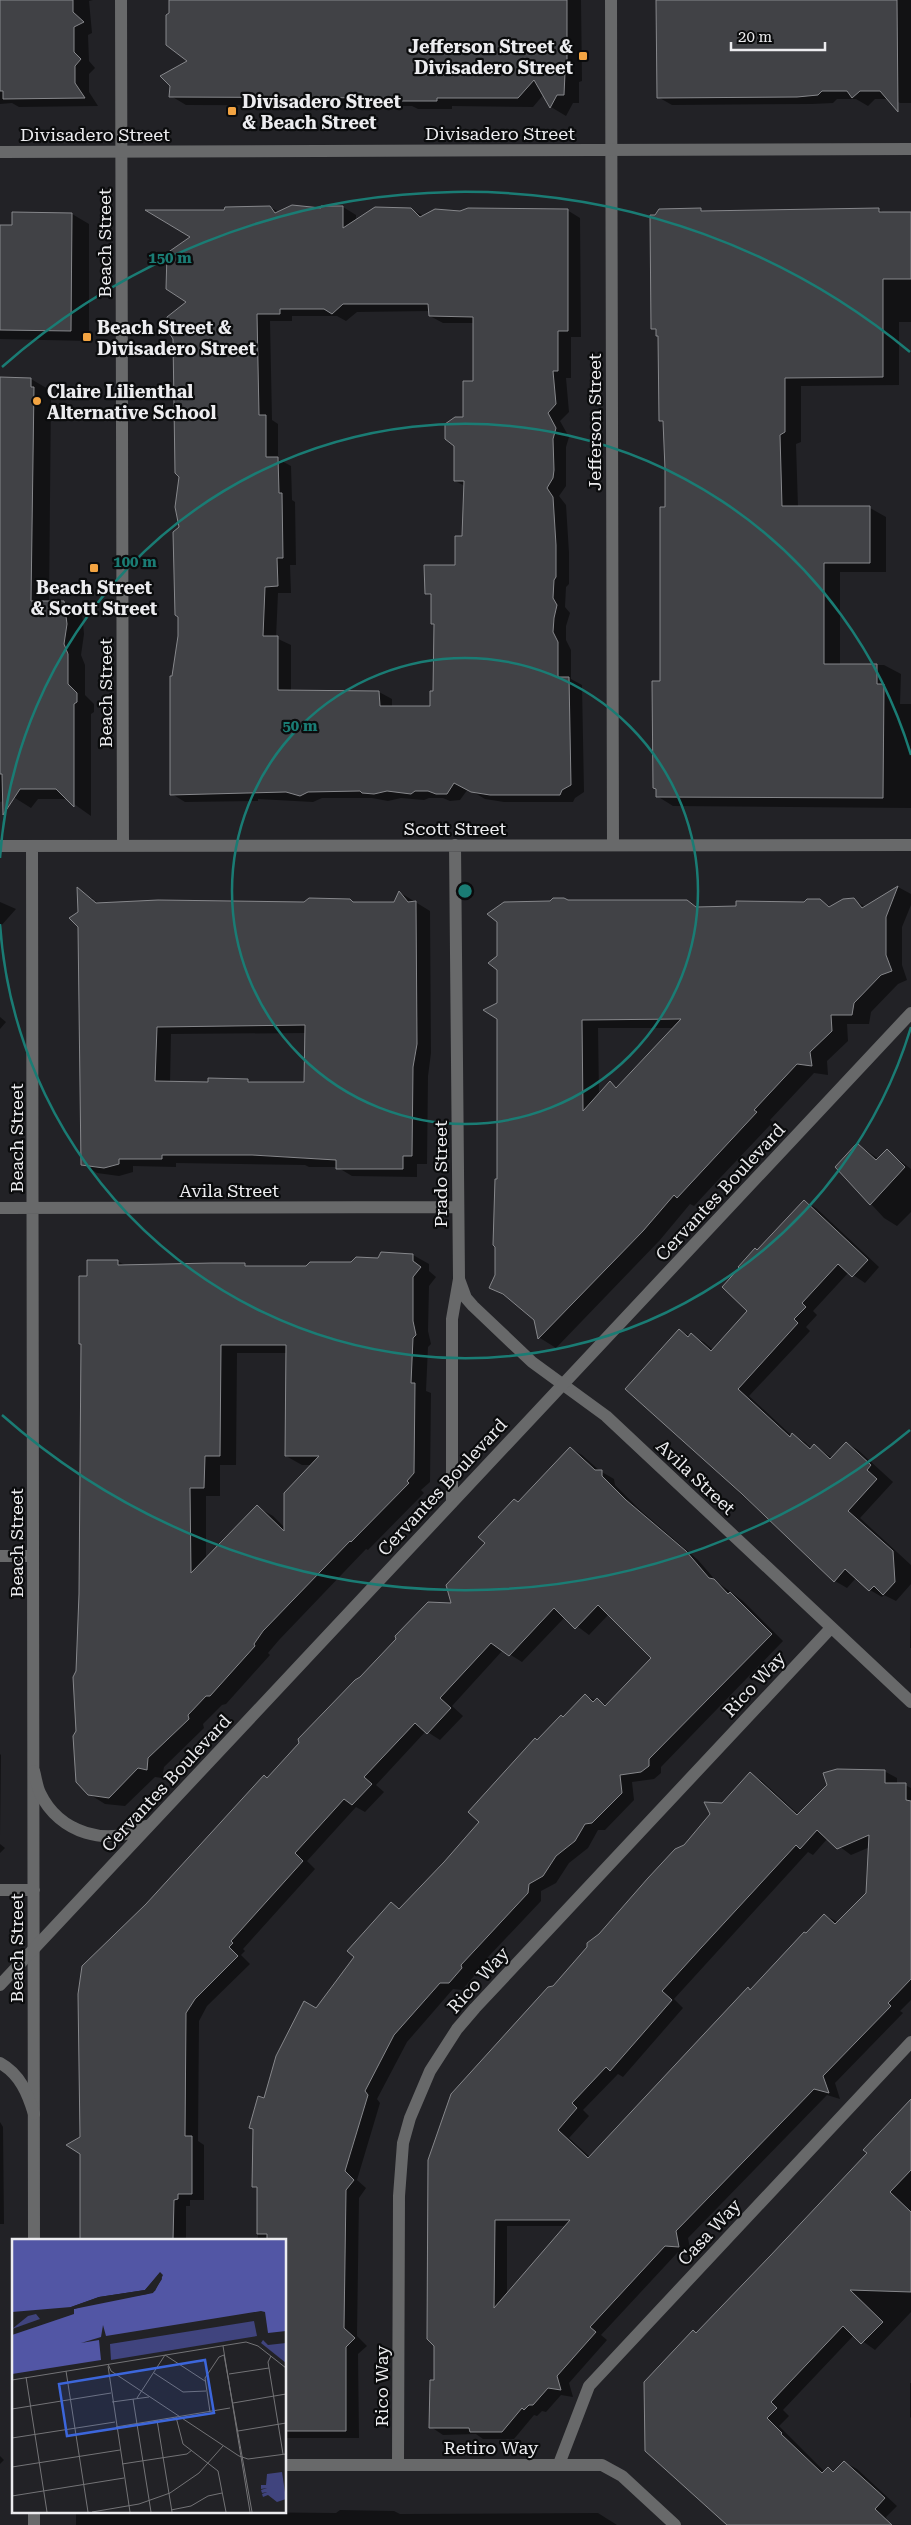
<svg xmlns="http://www.w3.org/2000/svg" width="911" height="2525" viewBox="0 0 911 2525" font-family="'Roboto Serif',serif">
<rect width="100%" height="100%" fill="#222226"/>
<path fill="#0007" fill-rule="evenodd" d="M0,0h93l-4,1 3,32 -4,2 1,26 6,7 -6,6v18l9,14 -79,1 -7,-4 -12,1z
M187,0h394l1,81 -3,1v21h-6l-7,13 -15,-9 -7,-13 -11,13 -81,-1v3h-34l-6,-3 -226,-1 -15,-9 18,-35z
M657,0h254v103h-11l-8,-4h-17l-7,7 -12,-7h-19l-4,4 -21,1 -140,1 -14,-8z
M270,207l9,5 43,-3v-2h21l13,8v6l54,-12 14,7 37,-3 106,-3 13,8 1,119h-10v41h-5l3,34 -9,9 9,16 -3,10v39l-7,10 7,9 3,48v31l-3,3 -1,20 5,6 -4,13v14l5,10v29l11,6 2,107 -9,6 -2,4h-69l-19,-3 -17,-10 -8,11 -10,1 -7,-3h-14l-5,2 -23,-2 -13,3 -16,-3h-50l-9,4 -55,-3v2l-73,1 -13,-8 1,-117 7,-41v-159l9,-175 36,-91zM430,311v5l13,7h31v59l-10,37 -9,62 10,5 -2,51 -7,29 -30,27 7,4 -1,27 3,1 -1,67 -3,15h-39v-8l-13,-7 -88,-1v-46l-15,-7 2,-45h13l-1,-28h6l-1,-63 -3,-2 -1,-34 -13,-7v-35l-6,-4 -2,-99h22v-5h45l9,5 11,-9z
M878,209l8,5h25v108h-12v63l-98,1v56l-5,2 2,63 72,1 16,9v55h-46v93h44l17,9 -1,30h11v104l-238,-2 -16,-10 9,-287 -2,-86 -3,-3 -1,-83 -3,-6 -5,-3 49,-118 4,2z
M72,214l17,10v117l-89,-2v-113h13z
M0,378l31,1 17,10v8l3,1 -2,204h15l18,10 2,22 -3,21 4,10v30l9,9v8l-3,2v102l-24,-17h-29l-7,9 -16,-10 -15,4z
M898,887l13,7v11l-9,22v38l5,15 -9,4 -27,28 -2,12h-22l1,17 -21,20 1,14 -14,-2 -44,47 3,2 -53,56 -26,28 -4,-2 -30,36 -104,108 -16,-10 -5,-18 -24,-21 -20,-11 5,-13 3,-271 69,-103h119l12,7 105,-5 16,-3 11,7 22,-7 13,7zM598,1028h76l-56,60 -8,-5 -11,12z
M79,890l21,14h204l45,-4 6,3h40l4,-11 31,19 1,142 -3,23 -1,88h-10v13l-65,-1 -15,-9h-28l-4,-2 -129,-2v4l-43,-1v6l-14,4 -22,-3 -14,-9zM92,898l9,9 -9,-5zM306,1033l-1,51 -52,-1 -6,-3 -37,3h-40l1,-49z
M0,902l16,7 -16,18z
M0,1017l6,5 -6,7z
M858,1145l21,14 8,-8 24,18v43l-14,14 -13,-8 -47,-51z
M804,1201l12,7 63,59 -14,16 -16,-11 -36,39 4,4 -11,12 4,4 -61,65 43,40 13,6 7,7 3,-3 17,12 14,-15 12,7 35,32 -33,36 51,47v19l-15,17 -12,-6 -2,2 -12,-7 -14,-12 -9,10 -12,-7 -208,-192 53,-58 24,11 9,8 36,-39 9,-60z
M413,1255l16,9v7l7,6 -7,9 -1,45 3,13 -3,3 -2,44 5,2 -1,89 -9,8 3,3 -56,57 -2,-1 -87,91 -11,13 2,2 -44,49 -4,1 -19,19 1,4 -40,39 -2,11 -7,-1 -30,29 -20,-2 -16,-10 -12,-62 12,-454 28,-17 10,5 118,-1 5,3h45l57,-4zM237,1353h50l-1,103 16,9h11l-28,63 -12,-12 -16,-9 -51,52v-63h14v-31h16z
M570,1448l12,7 18,16 14,8 1,6 24,24 59,51 19,22 26,19 40,40 -122,126v6l-7,6 -22,3 2,18 -29,30h-7l-10,18 -19,15 -13,20 -15,8v10l-68,72 1,3 -12,14 -9,-1 -46,53 -30,57 3,4 -23,77 9,8 -7,10 -2,138 10,10 -9,8 1,84h-74v-198h-27v-51l-5,-3 12,-87 52,-90 74,-105 10,5 80,-87 57,-81 47,-45 22,9 46,-47 -44,-44 -20,21 -24,-18 -43,45 -19,-12 -51,56 11,10 -23,24 -14,-9 -50,54 8,7 -19,20 -9,-5 -49,54 8,8 -72,80 2,2 -4,4 9,9 -43,42 -8,15 -1,120 6,4v55h-14v6h-4v34h-104l-1,-103 66,-232 214,-226 91,-75 35,-61 32,-40z
M911,1597v51h-1z
M0,1754l1,1 -1,81z
M884,1771l13,7v7h8l6,3v212l-11,11 3,2 -68,70 5,16 -13,-4 -139,143 3,16 -13,-2 -77,83 6,5 -38,43 4,14 -12,-2 -15,17 -4,-1 -5,5 -3,-1 -20,24h-31l-7,-5 -33,1 -12,-8 4,-45 118,-395 197,-213 12,7 37,34zM828,1838l23,17 19,-8 -3,47 -30,28 -12,-7 -235,242 -21,-19 20,-22 -6,-6 35,-36 5,3 60,-69 -9,-9 134,-147 5,3zM507,2226h59l-59,70z
M0,1844l5,4 -5,5z
M911,2101v211l-36,38 -21,-15 -71,75 6,6 -10,10 46,46 3,-4 7,4 9,-10 13,7 40,37 -11,11 3,8h-160l-83,-75 51,-116 172,-181z
M0,2122l3,5 1,97h-4z
M910,2383h1v35l-1,-1z
M0,2456l4,4 -4,4z
M340,2510l54,1 6,3 198,-1 19,12h-541v-14l260,2z"/>
<path fill="#414246" stroke="#86878b" fill-rule="evenodd" d="M0,0h73v12l11,10 -10,5v25l7,7 -6,7v17l10,15 -82,1v-8h-3z
M169,0h398v73h-2l-1,22h-7l-7,13 -16,-28 -16,18h-81v3h-35v-3l-233,-1 1,-11 -10,-10 27,-15 -21,-16v-30l3,-2z
M656,0h241l1,112 -18,-21h-20l-8,7 -5,-7h-25l-4,4 -21,2 -140,1z
M292,205l29,3v-2h22v22l32,-21 36,1 9,9 15,-8 25,2 8,-3 100,1v122h-10v40h-5l3,33 -8,9 8,15 -3,11 1,31 -1,8 -6,10 6,9 3,48v32l-2,3 -1,18 4,7 -3,13 -1,14 5,10v35h11l2,108 -9,5 -2,5h-70l-19,-3 -17,-9 -7,11h-11l-8,-3h-13l-4,3 -24,-3 -13,3 -12,-1 -2,-2 -52,1 -8,4 -14,-4 -116,3v-119h2l6,-40v-19l-3,-2 -2,-83 6,-5 -4,-20 4,-30 -4,-4 -2,-134 -6,-10v-12l19,-15 -20,-13 1,-36 23,-16 -45,-27h79l1,-3 45,-1 5,7zM343,304h85l1,12 44,1v64h-10v36h-8l-10,7v15l9,7v35h10l-2,55h-7v29h-31l1,29h6v30h3l-1,67h-3v15h-50l-1,-15 -101,-1v-54h-15l2,-49 13,-1 -1,-28h6l-1,-65h-3l-1,-36h-12v-42h-7l-2,-101h23v-5h44l8,5z
M701,208v3l178,-3v4h32v67h-28v98l-98,1v54l-5,3 2,71h88v57h-46v101h53v20h7l-1,114 -227,-1v-8l-3,-1 -1,-107h8v-174h5v-38l-2,-48h-4l-1,-85h-2v-7h-5l-1,-114h5l4,-6z
M12,212l60,1 -1,118 -71,-1v-105h12z
M0,377l31,1v9h3l-3,214h33l3,23 -3,20 4,10v30l9,9v9l-3,2v103l-18,-18h-36l-17,26 -1,-41h-2z
M898,886l-12,31v38l6,16 -11,4 -27,28 -2,12h-21l1,16 -22,21 2,14 -15,-2 -43,46 3,2 -53,57 -27,29 -3,-3 -31,36 -105,108 -4,-19 -31,-26 -14,-6 6,-13v-28l-2,-2 2,-66h2v-160l-14,-9 14,-7v-33l-9,-7 9,-7v-34l-10,-8 17,-12 46,-1 3,-3h11l4,2h119l9,7 40,-1v-5l68,1 3,-3h13l9,8 14,-8 11,-1 8,10zM681,1019l-65,69 -6,-7 -27,30 -1,-91z
M77,887l19,16 62,-3 146,2 5,-4 41,1 3,3h41l5,-11 9,11 8,-1 1,143 -4,23 -1,89h-9v13h-67v-9l-84,-5h-90v4h-43v5l-15,4 -23,-3 -3,-238 -9,-9 9,-6zM305,1025l-1,57h-56v-3l-40,-1v4l-53,-1 2,-54z
M857,1143l19,17 11,-11 18,18 -35,38 -35,-38z
M804,1200l64,60 -16,17 -14,-13 -36,39 4,4 -12,12 4,4 -60,66 52,48 2,-4 18,16 4,-5 16,15 16,-17 25,23 -4,5 10,9 -29,32 45,40 2,31 -12,13 -9,-9 -5,5 -24,-22 -11,13 -92,-88 -117,-105 54,-60 9,8 3,-4 20,18 36,-40 -25,-24 17,-19 -1,-1 17,-19 2,2z
M381,1252l32,2v7l8,6 -8,10v44l3,14 -3,3 -2,45h4l-1,90 -7,8 2,2 -58,59 -1,-1 -87,90 -9,13 1,2 -45,50h-4l-18,19 1,4 -41,39 -1,12 -9,-2 -29,30 -21,-3 -12,-13 -3,-46 3,-5 -3,-54 3,-6 3,-77 2,-250h-2v-68h8v-16h31v5l94,-2h33v3h61l4,-4h41l5,-5 22,1zM221,1345h65l-1,111h34l-35,37v38l-27,-26 -66,68 -1,-85h14l1,-32h15z
M570,1447l25,23h7v6l24,24 60,51 23,27 5,1 14,15 2,-2 42,42 -123,125v7l-8,6 -21,3 2,18 -30,30 -7,1 -10,17 -19,15 -13,20 -14,8 -1,9 -67,72 1,3 -13,15h-9l-46,52 -29,56 3,4 -23,76 9,9 -8,10 -2,138 11,10 -9,9v84h-61v-191h-18v-6h-10v-47h-5l1,-58 -4,-1 9,-32 6,2 12,-42 28,-55 12,7 38,-51 -7,-6 44,-49 8,7 45,-47 35,-40 -11,-10 67,-74 2,2 24,-25 2,2 22,-23 8,8 4,-4 8,8 46,-48 -53,-53 -23,24 -21,-21 -45,48 -18,-13 -51,55 11,10 -24,26 -12,-11 -51,54 8,7 -20,21 -8,-6 -49,54 8,8 -72,80 2,2 -4,4 9,9 -43,43 -9,14 -1,123h7v58h-14v5l-4,1 -1,40h-93v-86l-14,-9 14,-8 -2,-143 4,-28 64,-62 118,-129 3,3 32,-35 -1,-4 57,-59 5,-3 36,-38 -1,-3 33,-34 23,1 -5,-18 39,-42 -7,-6 36,-38 4,3z
M837,1769l48,1v13h21v17l5,1v178l-23,24 3,3 -68,70 6,17 -15,-4 -138,142 3,16 -14,-1 -75,81 6,5 -39,44 4,14 -13,-2 -15,17h-4l-5,5 -2,-2 -20,24h-32l-1,-4h-40l1,-48h4v-34l-7,-7 1,-179 23,-66 97,-107 5,-1 34,-39v-4l12,-9 49,-56 27,-29 9,-4 26,-31 -6,-12 18,1 28,-31 47,43 30,-30 -4,-12zM817,1830l20,19 32,-14 -3,58 -31,31 -11,-10 -18,19 -2,-1 -54,58 -2,-3 -160,171 -30,-28 19,-22 -5,-5 34,-36 4,4 62,-71 -10,-9 39,-43 95,-103 4,4zM495,2220h75l-76,88z
M911,2099v71l-21,22 21,20v80l-61,-2 33,32 -22,22 -18,-18 -72,76 6,6 -10,10 15,15 -1,1 41,39 6,-6 5,5 11,-11 41,37 -10,11 17,16h-165l-82,-74 -1,-69 49,-52 3,3 74,-77 97,-103 -4,-3z"/>
<g fill="none" stroke-linecap="round" stroke-linejoin="round">
<path stroke="#68696a" stroke-width="12" d="M121,0l2,846
M611,0l2,845
M0,846l911,-1
M32,846l2,1394
M0,1208l458,-1
M459,1279l7,19 7,8 59,56 74,54 305,286
M452,1502v-183l7,-40 -4,-434
M0,1556h33
M0,1890h34
M559,2464l30,-78 322,-344
M285,2465h317l20,11 53,49
M398,2465l1,-269 4,-53 7,-25 20,-47 27,-42 18,-21 356,-380
M34,2511v14"/>
<path stroke="#68696a" stroke-width="12" d="M0,152l911,-3
M34,1771c2,7 3,16 6,22 19,40 68,55 106,33
M0,1985l911,-972
M0,2063c20,11 28,31 34,51"/>
</g>
<g fill="none" stroke="#1a7c74" stroke-width="2.5">
<circle cx="465" cy="891" r="233"/>
<path d="M911 1027A466 466 0 0 1 0 924M0 858A466 466 0 0 1 911 755"/>
<path d="M910 1430A699 699 0 0 1 2 1415M2 367A699 699 0 0 1 910 352"/>
</g>
<g fill="#f3a442" stroke="#0b0c0d" stroke-width="2">
<rect x="578" y="51" width="10" height="10" rx="2.5"/>
<rect x="227" y="106" width="10" height="10" rx="2.5"/>
<rect x="82" y="332" width="10" height="10" rx="2.5"/>
<circle cx="37" cy="401" r="5"/>
<rect x="89" y="563" width="10" height="10" rx="2.5"/>
</g>
<g text-anchor="middle" dominant-baseline="central" stroke-width="4.5" stroke-linejoin="round" paint-order="stroke">
<g font-size="18" font-weight="bold" fill="#ececef" stroke="#0b0c0d" text-anchor="start">
<text x="573" y="46" text-anchor="end">Jefferson Street &amp;<tspan x="573" dy="21">Divisadero Street</tspan></text>
<text x="242" y="101">Divisadero Street<tspan x="242" dy="21">&amp; Beach Street</tspan></text>
<text x="97" y="327">Beach Street &amp;<tspan x="97" dy="21">Divisadero Street</tspan></text>
<text x="47" y="391">Claire Lilienthal<tspan x="47" dy="21">Alternative School</tspan></text>
<text x="94" y="587" text-anchor="middle">Beach Street<tspan x="94" dy="21">&amp; Scott Street</tspan></text>
</g>
<g font-size="18" fill="#ececef" stroke="#0b0c0d">
<text x="500" y="133">Divisadero Street</text>
<text x="95" y="134">Divisadero Street</text>
<text transform="translate(104 243) rotate(-90)">Beach Street</text>
<text transform="translate(594 422) rotate(-90)">Jefferson Street</text>
<text transform="translate(105 693) rotate(-90)">Beach Street</text>
<text x="455" y="828">Scott Street</text>
<text transform="translate(16 1138) rotate(-90)">Beach Street</text>
<text transform="translate(440 1174) rotate(-90)">Prado Street</text>
<text x="229" y="1190">Avila Street</text>
<text transform="translate(720 1192) rotate(-47)">Cervantes Boulevard</text>
<text transform="translate(696 1477) rotate(43)">Avila Street</text>
<text transform="translate(442 1487) rotate(-47)">Cervantes Boulevard</text>
<text transform="translate(16 1543) rotate(-90)">Beach Street</text>
<text transform="translate(754 1684) rotate(-47)">Rico Way</text>
<text transform="translate(166 1783) rotate(-47)">Cervantes Boulevard</text>
<text transform="translate(16 1948) rotate(-90)">Beach Street</text>
<text transform="translate(478 1980) rotate(-48)">Rico Way</text>
<text transform="translate(709 2232) rotate(-47)">Casa Way</text>
<text transform="translate(381 2386) rotate(-90)">Rico Way</text>
<text x="491" y="2447">Retiro Way</text>
</g>
</g>
<g transform="translate(12 2239)">
<rect width="274" height="274" fill="#222226"/>
<path d="M24,75l4,5 -28,10 16,-13zM242,82l3,15 -146,24 -1,-16zM251,101l5,5 18,-2v20l-25,-20zM270,233l4,27 -9,3 -9,-7 -5,2 -1,-3 5,-2 -5,1 -1,-3 6,-2 -6,1v-4h5l1,-11z" fill="#40447e"/>
<path d="M0,0h274v92l-18,2 -3,-21 -4,-1 -155,25 -3,-11 -2,12 -20,6 18,-3 2,20 -89,14v-39l62,-21v-5l23,-7 50,-8 8,-3 8,-16 -3,-3 -15,18 -46,7 -28,10 -59,5z" fill="#5256a5"/>
<path d="M148,34l2,6 -9,14 -79,16 -3,-2 28,-10 46,-7z" fill="#222226"/>
<path fill="none" stroke="#737376" stroke-width="1" d="M211,107l27,166M212,116l28,157M259,117l-3,6 15,92M96,125l3,7 128,85 9,3 38,-5M96,127l22,146M54,132l22,141M142,134l29,19 23,-1M217,135l40,-6M14,138l21,135M0,141l234,-38 12,4 28,22M125,159l28,-43 40,26M121,160l18,113M100,163l37,-5M221,164l53,-9M0,170l99,-16M198,173l-5,-34 14,-21 5,-2M164,178l7,27 35,27 8,41M145,181l15,92M104,188l114,-19M226,192l48,-8M0,199l103,-16M110,225l65,-10 5,-4M0,228l108,-17M0,257l112,-18M159,271l20,-4 17,-10 14,-3M80,273l47,-8 31,-11 29,-20 24,-27"/>
<path fill="#3c66db" fill-opacity="0.15" stroke="#3c66db" stroke-width="2.5" d="M193,121l9,53 -147,23 -8,-52z"/>
<rect width="274" height="274" fill="none" stroke="#ececef" stroke-width="2.5"/>
</g>
<circle cx="465" cy="891" r="8" fill="#1a7c74" stroke="#0b0c0d" stroke-width="2.5"/>
<g font-size="15" text-anchor="middle" font-weight="bold" fill="#1a7c74" stroke="#0b0c0d" stroke-width="4.5" stroke-linejoin="round" paint-order="stroke">
<text x="170" y="263">150 m</text>
<text x="135" y="567">100 m</text>
<text x="300" y="731">50 m</text>
</g>
<path d="M731 42v8h94v-8" fill="none" stroke="#ececef" stroke-width="2.5"/>
<text x="738" y="42" font-size="15" fill="#ececef" stroke="#0b0c0d" stroke-width="4" paint-order="stroke">20 m</text>
</svg>
